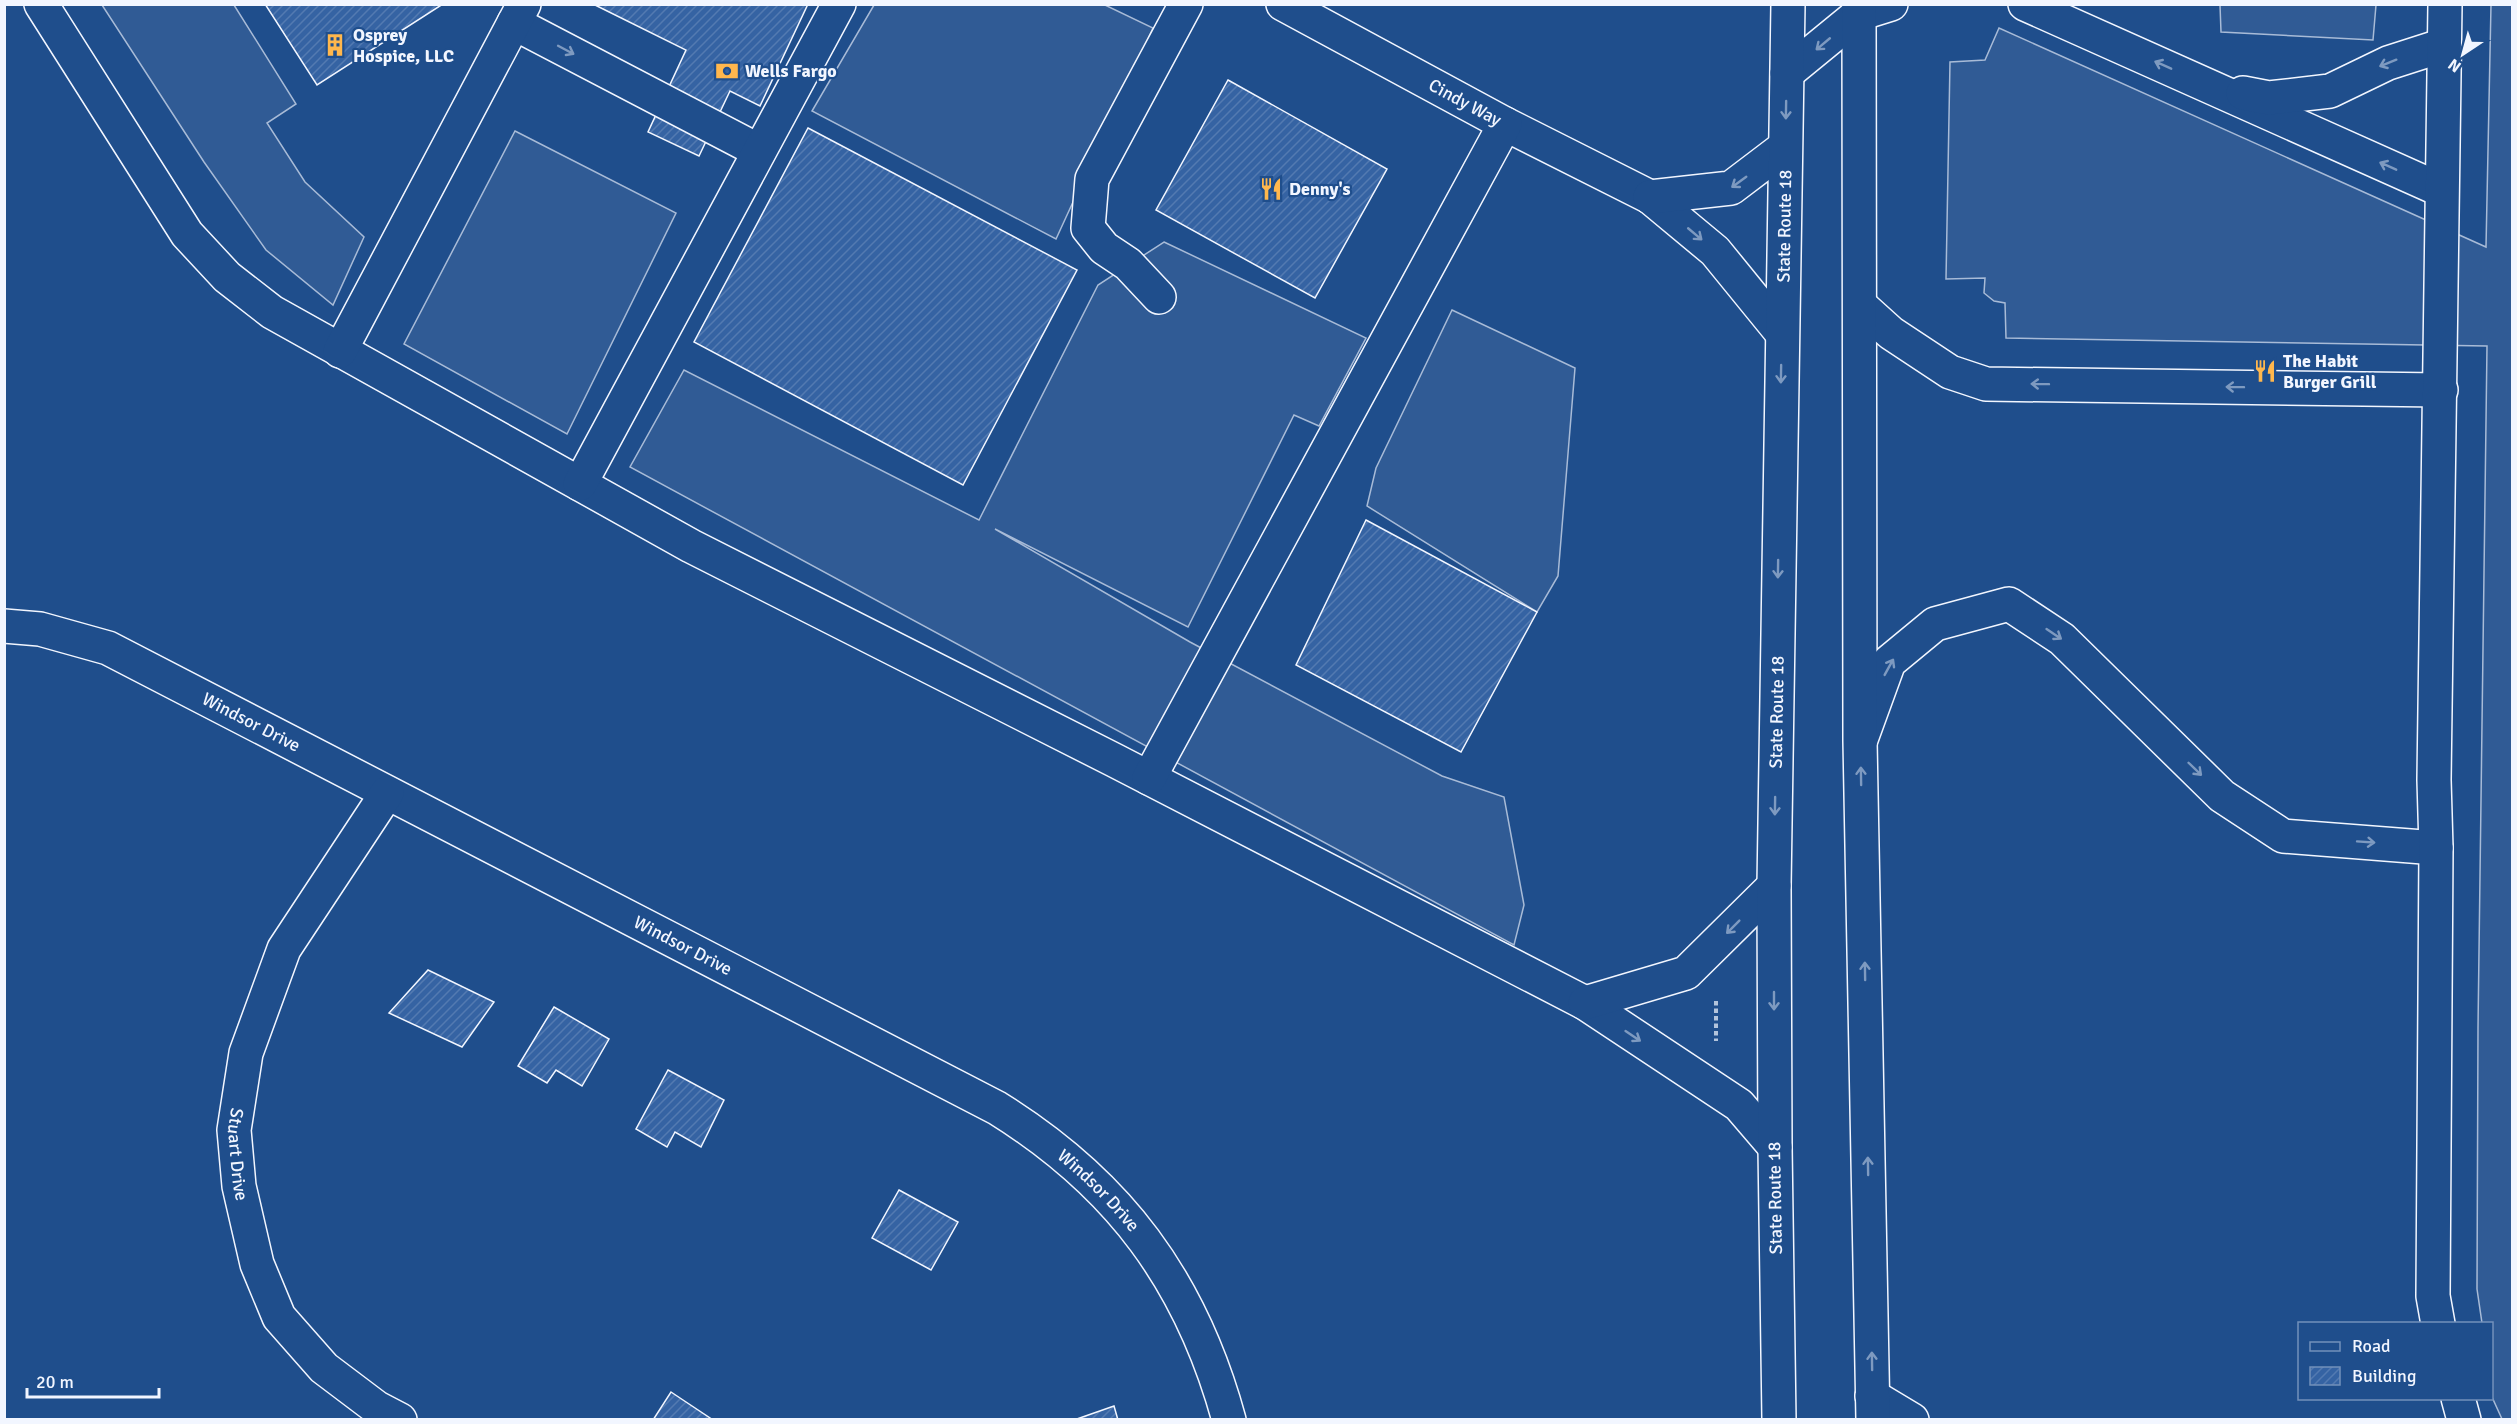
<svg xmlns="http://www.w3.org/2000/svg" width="2517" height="1424" viewBox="0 0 2517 1424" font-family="Signika,sans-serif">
<defs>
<pattern id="building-hatch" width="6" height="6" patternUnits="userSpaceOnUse" patternTransform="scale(1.5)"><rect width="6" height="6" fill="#3563a3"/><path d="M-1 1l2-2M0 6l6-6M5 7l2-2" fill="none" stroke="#537ab1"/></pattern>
</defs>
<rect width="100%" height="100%" fill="#1f4e8c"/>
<path fill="#305b95" stroke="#a8bbd7" stroke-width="1.5" d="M102,5h132l62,99 -29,19 38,59 59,55 -31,68 -67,-55 -62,-88z
M874,5h231l48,23 -97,211 -244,-128z
M2220,5h156l-3,35 -152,-8z
M2491,5h21v1414h-10l-10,-22v-73l-10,-1 -5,-34 1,-261 9,-682 -481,-8 -1,-35 -11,-2 -10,-8 1,-15 -39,1 4,-217 35,-2 14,-32 487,219z
M515,131l161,82 -109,221 -163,-90z
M1164,242l202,96 -47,88 -25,-11 -106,212 -193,-98 195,113 252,134 62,21 20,108 -10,40 -884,-478 54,-97 295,150 119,-235z
M1452,310l123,58 -17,208 -21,36 -170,-106 9,-38z"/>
<path fill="url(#building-hatch)" stroke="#f2f6ff" stroke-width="1.5" d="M265,4h178l-126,81z
M593,4h215l-48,102 -30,-15 -31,65 -51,-24 38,-82z
M1228,80l159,89 -72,129 -159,-88z
M808,128l269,142 -114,215 -269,-143z
M1366,520l171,92 -76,140 -165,-87z
M428,970l66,32 -32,45 -73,-34z
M554,1007l55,32 -27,47 -26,-16 -9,13 -29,-17z
M668,1070l56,30 -23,47 -26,-15 -8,15 -31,-18z
M899,1190l59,32 -27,48 -59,-32z
M671,1392l42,28h-60z
M1114,1406l4,14h-44z"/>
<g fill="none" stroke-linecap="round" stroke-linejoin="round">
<g stroke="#f2f6ff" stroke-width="36">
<g id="minor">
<path d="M41,4l146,230 40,43 45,35 419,234 423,214 471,243 154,102 36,42"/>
<path id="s1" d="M1283,4l222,120 145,73"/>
<path d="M2025,4l416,186"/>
<path d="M514,23l245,128"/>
<path d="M1787,73l72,-59 32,-10"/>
<path d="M2243,93l26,5 61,-7 58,-28 56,-18"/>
<path d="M1159,297l-31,-33 -24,-16 -16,-20 4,-49 94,-175"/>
<path d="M1860,305l31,28 59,39 36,12 455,6"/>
<path d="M340,351l184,-347"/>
<path d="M580,484l259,-480"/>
<path id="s2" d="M4,626l36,3 68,19 889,460c122,76 194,173 232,312"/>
<path d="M1861,739l28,-77 46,-38 74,-20 53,35 160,157 61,40 153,12"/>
<path d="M1149,778l356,-654"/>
<path id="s3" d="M387,793l-103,156 -38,104 -12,77 5,56 18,78 22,53 45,51 53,40 23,12"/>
<path d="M1585,1003l101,-30 88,-87"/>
<path d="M2438,1324l-5,-28 3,-448 -2,-68 11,-776"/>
<path d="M1872,1396l40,24"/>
<path d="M2458,1398l6,22"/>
</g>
</g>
<g stroke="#f2f6ff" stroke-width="36">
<g id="highway">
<path d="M1859,4l1,737 13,679"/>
<path d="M1650,197l65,54 66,81"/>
<path d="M1650,197l81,-9 54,-41"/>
<path id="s4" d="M1779,1420l-4,-273 -1,-261 14,-882"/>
</g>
</g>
<path stroke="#b3c4dc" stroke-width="4" stroke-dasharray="4.5 3" stroke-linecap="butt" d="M1716,1001v40"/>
<use href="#minor" stroke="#1f4e8c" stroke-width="33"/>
<use href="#highway" stroke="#1f4e8c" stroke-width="33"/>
</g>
<defs><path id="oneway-shaft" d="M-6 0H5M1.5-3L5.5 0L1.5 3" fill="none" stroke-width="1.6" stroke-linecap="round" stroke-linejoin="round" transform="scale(1.5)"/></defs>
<g stroke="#7e9ac0">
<use href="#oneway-shaft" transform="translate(1823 44) rotate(140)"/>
<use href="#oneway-shaft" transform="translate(566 50) rotate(28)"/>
<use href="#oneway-shaft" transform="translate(2388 63) rotate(158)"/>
<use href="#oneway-shaft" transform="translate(2163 65) rotate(-156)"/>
<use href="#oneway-shaft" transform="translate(1786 110) rotate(91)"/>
<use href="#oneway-shaft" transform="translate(2388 166) rotate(-156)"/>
<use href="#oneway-shaft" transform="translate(1739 182) rotate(144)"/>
<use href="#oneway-shaft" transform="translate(1695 234) rotate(40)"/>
<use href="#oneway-shaft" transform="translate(1781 374) rotate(91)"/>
<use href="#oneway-shaft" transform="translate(2040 384) rotate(-179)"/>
<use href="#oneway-shaft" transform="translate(2235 387) rotate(-179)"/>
<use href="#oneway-shaft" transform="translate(1778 569) rotate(91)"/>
<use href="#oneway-shaft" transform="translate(2054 634) rotate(34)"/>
<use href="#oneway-shaft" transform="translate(1889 667) rotate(-61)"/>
<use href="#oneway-shaft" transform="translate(2195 769) rotate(44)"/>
<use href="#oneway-shaft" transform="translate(1861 776) rotate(-91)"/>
<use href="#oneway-shaft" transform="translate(1775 806) rotate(91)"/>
<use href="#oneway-shaft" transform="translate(2366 842) rotate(4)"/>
<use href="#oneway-shaft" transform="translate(1733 927) rotate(135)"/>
<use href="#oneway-shaft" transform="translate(1865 971) rotate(-91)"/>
<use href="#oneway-shaft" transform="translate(1774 1001) rotate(90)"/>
<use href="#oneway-shaft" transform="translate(1633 1036) rotate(34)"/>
<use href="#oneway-shaft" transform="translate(1868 1166) rotate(-91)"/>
<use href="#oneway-shaft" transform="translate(1872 1361) rotate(-91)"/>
</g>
<defs>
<g id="building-bare" transform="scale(1.8)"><path d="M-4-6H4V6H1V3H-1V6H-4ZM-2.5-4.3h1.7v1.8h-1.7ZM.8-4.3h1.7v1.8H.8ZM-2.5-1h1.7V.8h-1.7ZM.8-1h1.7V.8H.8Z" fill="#ffb74d" stroke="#1f4e8c" stroke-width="2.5" paint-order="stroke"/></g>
<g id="bank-bare" transform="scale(1.8)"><path d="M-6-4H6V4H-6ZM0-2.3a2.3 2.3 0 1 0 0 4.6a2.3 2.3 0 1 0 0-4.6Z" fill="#ffb74d" stroke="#1f4e8c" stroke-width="2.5" paint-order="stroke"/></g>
<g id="restaurant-bare" transform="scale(1.8)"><path d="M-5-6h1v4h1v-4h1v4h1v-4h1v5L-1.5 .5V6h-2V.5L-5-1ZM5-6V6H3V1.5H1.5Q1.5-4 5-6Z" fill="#ffb74d" stroke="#1f4e8c" stroke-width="2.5" paint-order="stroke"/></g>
</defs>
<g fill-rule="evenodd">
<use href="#building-bare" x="335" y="45"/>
<use href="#bank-bare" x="727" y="71"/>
<use href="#restaurant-bare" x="1271" y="189"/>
<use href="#restaurant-bare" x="2265" y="371"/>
</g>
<g text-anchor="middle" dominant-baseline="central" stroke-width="4.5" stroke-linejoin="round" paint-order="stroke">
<g font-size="18" font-weight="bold" fill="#f2f6ff" stroke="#1f4e8c" text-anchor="start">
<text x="353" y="35">Osprey<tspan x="353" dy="21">Hospice, LLC</tspan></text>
<text x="745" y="71">Wells Fargo</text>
<text x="1289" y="189">Denny's</text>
<text x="2283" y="361">The Habit<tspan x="2283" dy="21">Burger Grill</tspan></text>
</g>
<g font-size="18" fill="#f2f6ff" stroke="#1f4e8c">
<text stroke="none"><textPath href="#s1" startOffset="207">Cindy Way</textPath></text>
<text stroke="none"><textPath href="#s4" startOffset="1194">State Route 18</textPath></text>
<text stroke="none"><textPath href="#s4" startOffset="708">State Route 18</textPath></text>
<text stroke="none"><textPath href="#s2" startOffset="268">Windsor Drive</textPath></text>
<text stroke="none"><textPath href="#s2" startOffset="754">Windsor Drive</textPath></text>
<text stroke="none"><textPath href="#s3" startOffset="400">Stuart Drive</textPath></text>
<text stroke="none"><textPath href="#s2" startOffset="1239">Windsor Drive</textPath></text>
<text transform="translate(1775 1198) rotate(-91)">State Route 18</text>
</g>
</g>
<rect width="2517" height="1424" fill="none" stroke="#f2f6ff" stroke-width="12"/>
<rect x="2298" y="1322" width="195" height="78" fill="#1f4e8c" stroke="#7391ba" stroke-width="1.5"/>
<rect x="2310" y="1342" width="30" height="9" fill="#1f4e8c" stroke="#7391ba" stroke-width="1.5"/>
<text x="2352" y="1352" font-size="18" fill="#f2f6ff">Road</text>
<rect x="2310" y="1367" width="30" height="18" fill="url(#building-hatch)" stroke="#7391ba" stroke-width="1.5"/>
<text x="2352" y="1382" font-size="18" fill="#f2f6ff">Building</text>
<g transform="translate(2463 54) rotate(216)" stroke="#1f4e8c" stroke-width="4.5" paint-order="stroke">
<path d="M0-4.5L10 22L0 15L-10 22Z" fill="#f2f6ff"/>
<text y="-9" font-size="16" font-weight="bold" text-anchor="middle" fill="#f2f6ff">N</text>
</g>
<path d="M27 1388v9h132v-9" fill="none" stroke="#f2f6ff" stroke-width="3"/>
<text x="36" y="1388" font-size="18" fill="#f2f6ff" stroke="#1f4e8c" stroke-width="4.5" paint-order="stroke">20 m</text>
</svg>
